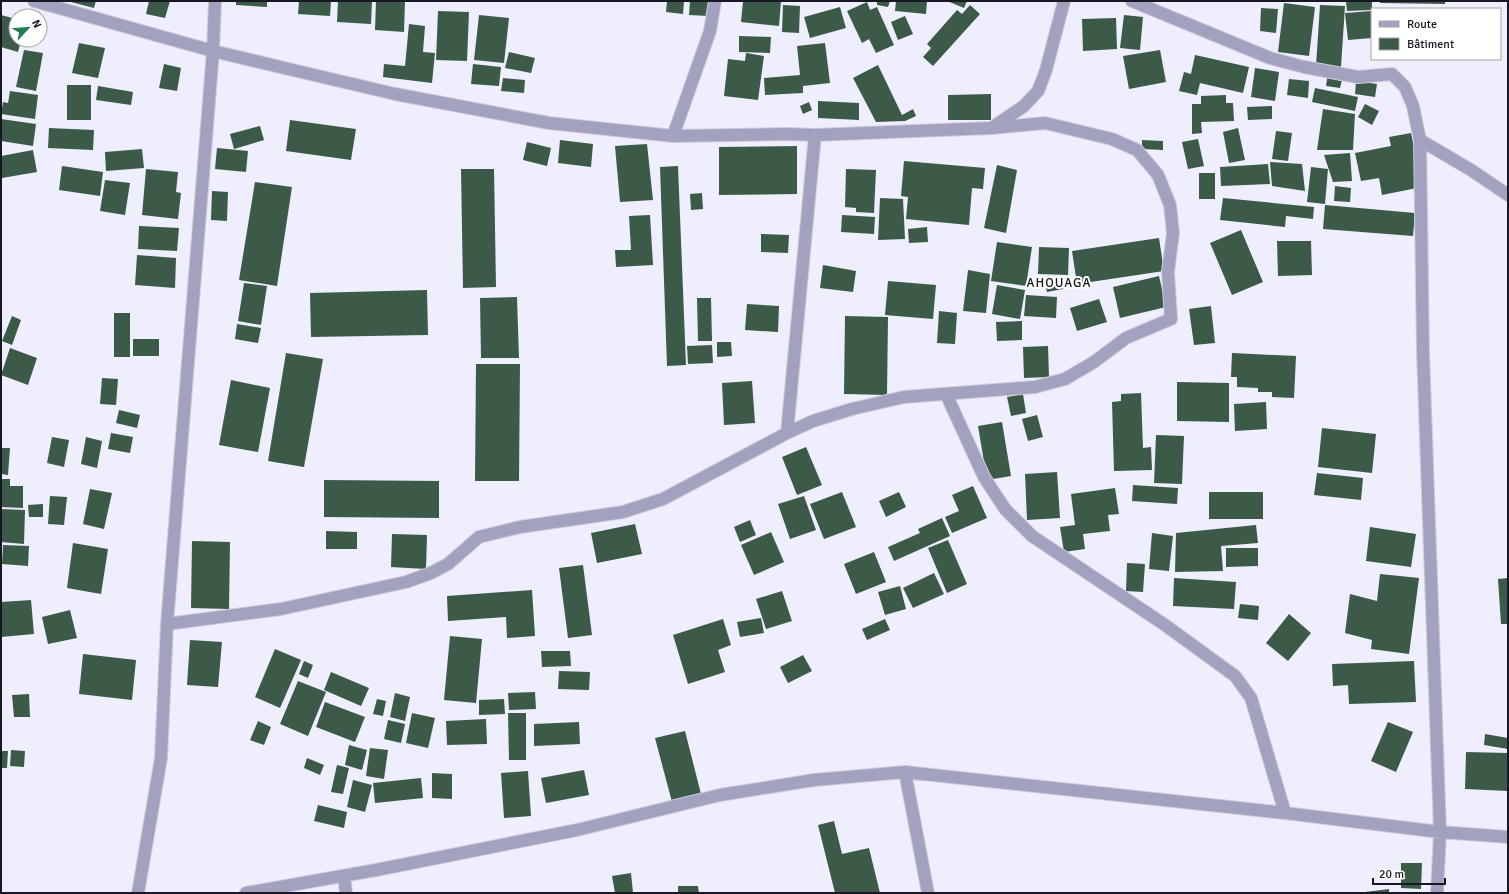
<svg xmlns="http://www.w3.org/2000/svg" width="1509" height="894" viewBox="0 0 1509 894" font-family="Signika,sans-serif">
<rect width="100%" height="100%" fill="#eeeefc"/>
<path fill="#3c5a48" d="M71,1h25l-2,7 -23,-6z
M149,1h21l-5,17 -19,-4z
M236,1h31v6l-31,-2z
M299,1h32l-1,15 -32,-2z
M338,1h34l-1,23 -34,-2z
M376,1h29l-1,31 -29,-2z
M667,1h17l-1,13 -17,-2z
M690,1h19l-1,15 -19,-1z
M743,1h38l-2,25 -38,-4z
M877,1h13l-2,6 -11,-2z
M896,1h31l-1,13 -31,-3z
M947,1h20l-3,7z
M1346,1h26v9l-25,1z
M1380,1h65v3l-65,-1z
M867,2l3,8 7,-3 17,38 -18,8 -7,-14 -7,4 -15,-32z
M1284,3l31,4 -6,49 -31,-4z
M783,5l17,1 -1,27 -17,-1z
M970,5l10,9 -47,52 -10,-9 8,-9 -4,-4 30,-34 5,4z
M1320,5l25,1 -4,61 -25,-1z
M840,7l6,21 -36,10 -6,-21z
M1261,8l17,1 -2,24 -16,-2z
M438,11l31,1 -2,49 -31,-1z
M1372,11v27l-24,2 -3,-27z
M1,15l15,4v21h5l-3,12 -17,-5z
M479,15l30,3 -5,45 -30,-3z
M1124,15l19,2 -3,33 -20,-2z
M905,16l8,18 -15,6 -7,-18z
M1116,18l1,31 -34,2 -1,-32z
M409,24l16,2 -2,26 12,1 -3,30 -49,-6 1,-13 21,2z
M739,36l32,1 -1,16 -31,-1z
M79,43l26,5 -7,30 -26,-5z
M825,43l5,40 -27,3v7l-38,2 -1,-17 36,-3 -3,-29z
M24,50l19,3 -7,38 -20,-4z
M1160,50l6,32 -37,7 -6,-33z
M509,52l26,6 -4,15 -26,-5z
M746,53l18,3 -6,44 -34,-4 4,-37 17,2z
M1195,55l54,12 -6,26 -43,-10 -3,12 -18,-4 5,-19 7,2z
M164,64l17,4 -4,23 -18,-3z
M473,64l28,3 -2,19 -28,-2z
M878,65l24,50 11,-6 3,7 -11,5 -29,1 -23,-44z
M1255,68l24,4 -4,29 -24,-4z
M1328,73l15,3 -3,12 -14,-2z
M503,78l22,2 -1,13 -23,-2z
M1289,79l20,2 -1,17 -21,-3z
M1356,81l21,3 -2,13 -20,-3z
M67,85h24v35h-24z
M98,86l35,6 -2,13 -35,-5z
M1315,88l43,9 -3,14 -43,-9z
M10,91l28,4 -3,24 -34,-5 2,-12 5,1z
M991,94v26h-43v-25z
M1226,95v8h7l1,18 -33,1 1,11 -10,1v-30h9v-8z
M818,101l41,2v17l-41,-2z
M809,102l3,8 -9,4 -3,-8z
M1365,104l14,7 -7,14 -14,-8z
M1272,106v13l-24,1 -1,-13z
M1323,109l32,5 -2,36h-36z
M1,119l35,5 -3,22 -32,-5z
M290,120l66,9 -5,31 -65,-9z
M260,126l4,14 -30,9 -4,-15z
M49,128l45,2 -1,20 -45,-2z
M1238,128l7,32 -16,3 -6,-31z
M1276,131l16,2 -4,28 -16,-2z
M1411,133l11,54 -40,8 -3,-17 -18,3 -6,-28 36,-7 -2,-9z
M1198,139l6,27 -16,3 -6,-27z
M560,140l33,4 -2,23 -33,-4z
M1142,140l21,1v9l-21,-1z
M527,142l24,6 -4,18 -24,-6z
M647,144l6,56 -33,2 -5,-56z
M797,146v48l-78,1v-48z
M217,148l31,3 -2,21 -31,-3z
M142,149l2,19 -38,3 -1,-19z
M33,150l4,22 -35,6 -1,-22z
M1350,153l2,28 -19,1 -9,-27z
M904,161l81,7 -2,21 -11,-1 -3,37 -63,-6 2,-22 -7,-1z
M1270,162l32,2 3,27 -33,-5z
M1268,164l2,20 -49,2 -1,-19z
M997,165l20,5 -11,63 -22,-5z
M62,166l41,6 -3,24 -41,-6z
M678,166l8,199 -19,1 -7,-199z
M1311,167l17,2 -3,35 -18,-2z
M146,169l32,3 -2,20 5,1 -3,26 -36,-4z
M461,169h33l2,118 -33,1z
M846,169l30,1 -2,43 -18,-1v-4l-11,-1z
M1199,173h16v26h-16z
M105,180l25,3 -5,32 -25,-4z
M255,182l37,5 -15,99 -38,-6z
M1335,186l16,2 -1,14 -16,-1z
M212,191l16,1 -1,29 -16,-1z
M702,193l1,16 -12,1 -1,-16z
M880,198l23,1 2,40 -27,1z
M1223,198l91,9 -1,12 -27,-3 -1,11 -65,-7z
M1325,205l90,8 -2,23 -90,-7z
M650,215l3,50 -37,2 -1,-17h16l-2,-34z
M842,215l33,2 -1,17 -33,-2z
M139,226l40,2 -2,23 -39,-2z
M927,227l1,15 -19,1 -1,-14z
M1241,230l22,52 -31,13 -22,-52z
M761,234l28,1 -1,18 -27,-1z
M1159,238l5,33 -87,13 -5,-33z
M1277,241h34l1,34 -34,1z
M997,242l35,5 -6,39 -35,-5z
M1039,247l30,1 -1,27 -30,-1z
M137,255l39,3 -1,30 -40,-3z
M823,265l33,6 -3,21 -33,-4z
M968,270l22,4 -4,39 -23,-2z
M1159,276l7,31 -46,11 -7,-31z
M1061,280l2,9 -16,3 -2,-9z
M888,281l48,4 -3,34 -48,-4z
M244,283l23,3 -6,39 -23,-4z
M997,285l28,5 -5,29 -28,-5z
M427,290l1,45 -117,2 -1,-44z
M1026,295l31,2 -1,21 -32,-2z
M517,297l2,61h-38l-1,-60z
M697,298h14l1,43h-14z
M1099,299l8,23 -30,9 -7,-23z
M747,304l32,2 -1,26 -33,-2z
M1211,306l4,37 -21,2 -5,-36z
M939,311l18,2 -2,31 -18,-1z
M114,313h16v44h-16z
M12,316l9,4 -9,25 -10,-4z
M845,316l43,1 -1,78 -43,-1z
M1022,321v19l-25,1 -1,-19z
M237,324l24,4 -3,15 -23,-4z
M133,339h26v17h-26z
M717,342h14l1,14 -15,1z
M712,345l1,18 -25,1 -1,-18z
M1048,346l1,31 -25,1 -1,-31z
M10,348l27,10 -9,27 -27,-10z
M286,353l37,6 -19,108 -36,-6z
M1232,353l64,3 -2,42 -22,-1v-5h-14v-4l-21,-1v-10h-6z
M476,364h44l-1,117h-44z
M102,378l16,1 -2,26 -16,-1z
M231,380l39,8 -12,64 -39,-7z
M752,381l3,42 -31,2 -2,-42z
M1177,382l52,1v39l-52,-1z
M1141,393l2,55 8,-1 1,23 -38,1 -2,-69 9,-1v-7z
M1023,394l3,19 -15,3 -4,-19z
M1266,402l1,27 -32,2 -1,-27z
M119,410l21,5 -3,13 -21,-5z
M1037,415l6,22 -15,4 -6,-22z
M1002,422l9,54 -24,4 -9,-54z
M1322,428l54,6 -4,39 -54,-6z
M111,433l22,4 -3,16 -22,-4z
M1156,435l28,1 -2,48 -28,-1z
M52,437l17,3 -5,27 -17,-4z
M86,437l16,4 -5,27 -16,-4z
M806,447l16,38 -25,10 -15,-38z
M1,448h9l-2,27 -7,-1z
M1057,472l3,46 -33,2 -2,-46z
M1317,473l46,5 -2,22 -47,-5z
M1,479h9v7h13v22l-22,-1z
M324,480l115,1v37l-115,-1z
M1133,485l45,3 -1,16 -45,-3z
M973,486l14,32 -35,15 -7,-16 14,-6 -7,-16z
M1115,488l4,26 -11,1 2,16 -27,3 2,15 -21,3 -4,-25 15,-2 -4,-31z
M90,489l22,4 -8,36 -21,-5z
M842,492l14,35 -32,12 -14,-35z
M899,492l7,15 -20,10 -7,-16z
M1209,492h54v27h-54z
M50,496l17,1 -3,28 -16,-1z
M804,496l12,34 -26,9 -12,-35z
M43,504v13h-14l-1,-12z
M1,509l24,1 -1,34 -23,-2z
M942,518l8,18 -56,25 -6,-14 32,-14 -2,-4z
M750,520l6,15 -16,7 -6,-15z
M635,524l7,30 -45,9 -6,-30z
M1256,525l2,18 -37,3 2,25 -48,1 1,-39z
M1370,527l46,7 -5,33 -45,-6z
M326,531l31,1v17h-31z
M771,532l13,30 -30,13 -13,-30z
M1152,533l21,3 -4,35 -20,-2z
M392,534l35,1 -1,34 -35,-2z
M948,540l19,44 -20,9 -19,-45z
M192,541l38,1 -1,67 -38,-1z
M73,543l35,6 -7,45 -34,-6z
M3,545l26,1 -1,20 -26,-2z
M1226,548h32v18l-32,1z
M874,552l12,30 -30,12 -12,-30z
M1127,563l18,1 -2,28 -17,-1z
M583,565l9,70 -24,3 -9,-70z
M934,573l10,21 -31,14 -10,-20z
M1380,574l39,4 -10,76 -38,-5 1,-9 -27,-7 5,-39 27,7z
M1174,578l62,4 -2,27 -61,-3z
M1508,578v46h-7l-3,-45z
M900,586l6,23 -21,6 -7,-23z
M532,590l3,46 -28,2 -1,-21 -58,4 -1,-25z
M782,591l10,30 -26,8 -10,-30z
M31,600l3,34 -33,3v-35z
M1240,604l19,2 -1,14 -20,-2z
M70,610l7,28 -29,6 -6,-27z
M1289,614l22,19 -23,28 -22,-18z
M761,618l3,15 -24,4 -3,-15z
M723,619l8,26 -13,5 7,22 -37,12 -15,-49z
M885,619l5,11 -23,10 -5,-11z
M450,636l32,3 -6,64 -32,-3z
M190,640l32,2 -4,45 -31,-2z
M275,649l26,11 -21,48 -25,-11z
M541,651h29l1,15 -29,1z
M83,654l53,6 -4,40 -53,-6z
M803,655l9,16 -24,12 -8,-16z
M304,661l9,4 -5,13 -9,-4z
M1414,661l2,41 -67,2 -1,-19 -15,1 -1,-22z
M559,671l31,1 -1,18 -31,-1z
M331,672l38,16 -8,18 -37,-16z
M298,681l28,11 -18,44 -28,-12z
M535,692l1,17 -27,1 -1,-17z
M395,693l15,4 -5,24 -15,-4z
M29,694l1,23h-16l-2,-22z
M377,699l9,2 -3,15 -10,-2z
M504,699l1,15 -26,1v-15z
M325,702l40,15 -10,25 -39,-15z
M412,713l23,5 -7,30 -22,-5z
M508,713h18v47h-17z
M486,719l1,25 -40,1 -1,-24z
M388,720l17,4 -4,19 -17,-4z
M258,721l13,6 -7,18 -14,-5z
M579,722l1,22 -46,2v-22z
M1388,722l25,10 -17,40 -25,-11z
M685,731l16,63 -29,8 -17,-64z
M1485,734l23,4v11l-24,-4z
M349,745l18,5 -5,20 -17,-5z
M370,748l18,2 -4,29 -18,-3z
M11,750l14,1 -1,16 -14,-1z
M1,751h7l-1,17h-6z
M1466,752l42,1v38l-43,-2z
M307,758l17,7 -4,10 -16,-7z
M337,765l12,3 -6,26 -12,-2z
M584,770l5,25 -43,8 -5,-25z
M528,771l3,45 -27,2 -3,-45z
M432,773l20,1v25l-20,-1z
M421,778l2,20 -48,5 -2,-20z
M353,780l19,5 -7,27 -18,-5z
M318,805l29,7 -3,16 -30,-7z
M834,821l8,33 27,-6 11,45h-45l-17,-68z
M1401,863h21l-1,26 -20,-1z
M631,873l2,20h-18l-3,-17z
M678,886h20l1,7h-21z
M1389,889v4h-24v-1z"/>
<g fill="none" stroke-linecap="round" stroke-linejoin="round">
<g stroke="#ccccd9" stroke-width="14">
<path id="minor" d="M34,1l179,50 84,20 98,23 154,29 124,13 115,-2 27,1 177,-7 53,-5 67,16 25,11 21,25 12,30 3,28 -5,39 3,47 -45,19 -32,24 -29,17 -30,8 -131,10 -52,12 -39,12 -26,12 -124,66 -40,13 -103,15 -41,10 -31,27 -17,9 -25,9 -125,27 -114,15
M1132,1l138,57 34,9 54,10 34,-3 13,13 8,19 7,34 3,212 17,480 -3,61
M993,127l31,-21 14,-15 8,-21 18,-69
M673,136l37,-105 5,-30
M1420,140l51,30 37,25
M946,394l38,83 21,32 27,27 133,89 70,51 16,22 34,115
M787,433l28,-298
M905,772l23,121
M344,876l2,17
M138,893l23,-135 6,-134 46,-573 2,-50
M246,893l130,-23 201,-40 143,-35 94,-15 91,-8 380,41 155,19 68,5"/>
</g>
<use href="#minor" stroke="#a2a1c0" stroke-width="12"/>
</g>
<g text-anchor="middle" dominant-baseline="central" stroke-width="4" stroke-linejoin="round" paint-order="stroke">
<g font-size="13" letter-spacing="1" fill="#181824" stroke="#fff">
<text x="1059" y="283">AHOUAGA</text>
</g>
</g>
<rect width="1509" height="894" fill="none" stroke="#181824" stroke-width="4"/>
<rect x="1371" y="8" width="130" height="52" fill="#ffffff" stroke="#a3a3a7"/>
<rect x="1379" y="21" width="20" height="6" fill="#a2a1c0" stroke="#a3a3a7"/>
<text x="1407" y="28" font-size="12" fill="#181824">Route</text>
<rect x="1379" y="38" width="20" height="12" fill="#3c5a48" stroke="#a3a3a7"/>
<text x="1407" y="48" font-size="12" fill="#181824">Bâtiment</text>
<g transform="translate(28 28) rotate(64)"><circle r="19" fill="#ffffff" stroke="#a3a3a7"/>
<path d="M0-3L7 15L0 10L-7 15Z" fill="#257c50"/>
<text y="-6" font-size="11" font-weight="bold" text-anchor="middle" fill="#181824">N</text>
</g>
<path d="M1373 878v6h72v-6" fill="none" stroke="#181824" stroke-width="2"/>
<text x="1379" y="878" font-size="12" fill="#181824" stroke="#ffffff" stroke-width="3" paint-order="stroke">20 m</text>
</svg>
